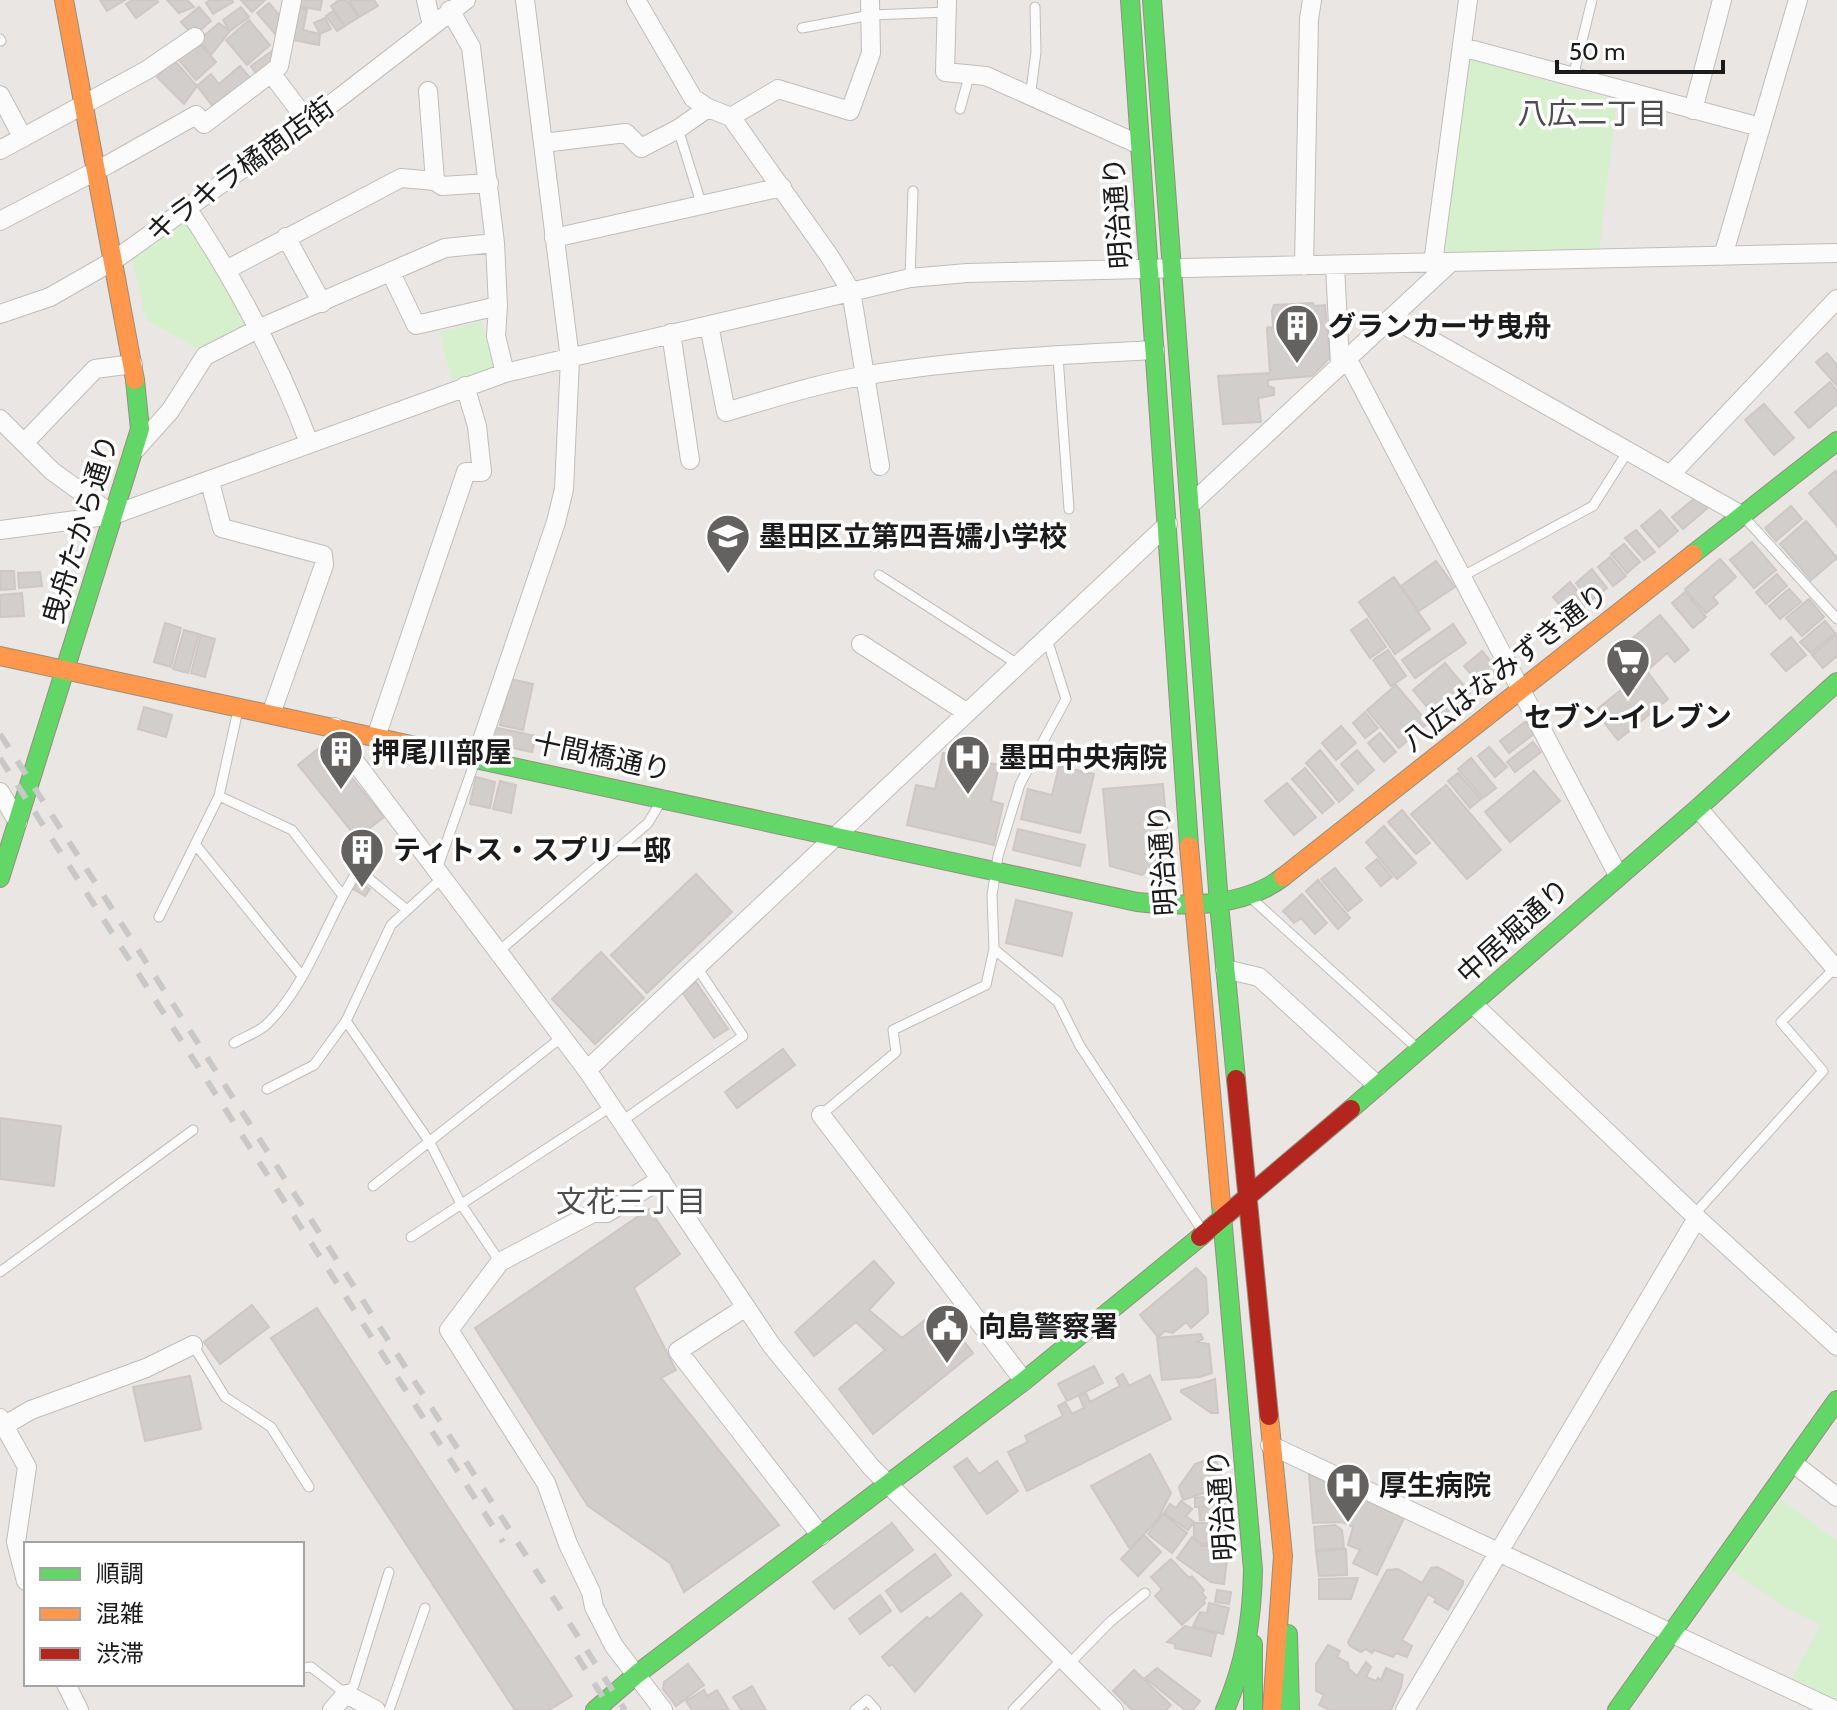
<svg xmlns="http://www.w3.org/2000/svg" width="1837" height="1710" viewBox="0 0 1837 1710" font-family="Cabin,'Noto Sans JP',sans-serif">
<rect width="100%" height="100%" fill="#eae6e3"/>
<path fill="#d6f0cd" d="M1466,58l151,43 -18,148 -154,3z
M182,222l8,2 59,98 -6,9 -41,20 -56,-31 -14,-62z
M482,322l12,46 -42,12 -13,-48z
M1781,1499l56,42v160l-47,-20 31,-56 -34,-17 -56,-38z"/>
<path fill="#d2cecc" stroke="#cdc7c5" stroke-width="2" d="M100,0h25l-18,11z
M132,0h25l1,2 -22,16 -10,-14z
M167,0h20l7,7 -15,6z
M210,0h22l1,2 -20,12 -7,-11z
M241,0h24l-13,12z
M298,0h24l-2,10 -23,-4z
M339,0h7l13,17 -14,9 -14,-20z
M349,0h25l4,6 -19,11z
M269,3l11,13 -3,20 -20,-23z
M294,6l13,4 -4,20 17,4 -1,11 -31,-6z
M199,7l12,14 -17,15 -13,-14z
M241,7l8,10 -19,14 -7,-11z
M333,11l12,15 -8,5 -11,-15z
M325,18l6,11 -11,5 -6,-11z
M249,20l21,25 -23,20 -21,-25z
M219,23l11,8 -19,24 -12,-15z
M198,42l18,20 -20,18 -18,-21z
M272,51l6,8 -22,15 -5,-8z
M174,60l23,26 -13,18 -27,-27z
M240,66l11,13 -36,30 -18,-23 14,-12 8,10z
M1313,303l1,3 11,-1 5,53 -18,18 -44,4v6l6,2v7l-16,3 3,24 -38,2 -5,-48 52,-3 -3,-44 1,-2 5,1 -1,-17 2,-6z
M1827,353l10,12v21l-21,-24z
M1830,382l7,9v13l-28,24 -14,-16z
M1764,404l30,34 -20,17 -29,-35z
M1835,471l2,2v53l-28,-33z
M1701,493l10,12 -28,24 -11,-12z
M1791,506l11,13 -26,22 -11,-13z
M1660,510l18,21 -19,16 -18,-21z
M1806,521l31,37 -26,22 -31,-36z
M1636,530l19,22 -11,8 -19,-22z
M1752,542l24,28 -22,18 -24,-28z
M1624,544l16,18 -13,11 -16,-19z
M1610,557l16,19 -13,10 -15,-19z
M1720,559l16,18 -23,20 5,6 -12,10 -21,-24z
M1436,561l19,26 -36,24 -18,-25z
M1592,569l15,19 -16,13 -15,-18z
M0,571h14l1,18 -14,1z
M40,572l2,14 -23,2 -1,-15z
M1777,574l10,12 -21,18 -10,-12z
M1394,577l36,52 -35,25 -36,-52z
M1570,582l18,22 -17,14 -18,-21z
M1789,589l12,13 -21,17 -11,-13z
M1685,592l21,25 -13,11 -21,-25z
M22,593l2,23 -24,1v-22z
M1809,599l15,18 -22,19 -16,-18z
M1660,615l29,35 -14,12 -8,-9 -17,15 -22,-26z
M1367,619l19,28 -16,11 -19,-28z
M1825,621l10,12 -24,20 -11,-11z
M165,623l16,5 -10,39 -17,-5z
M1453,624l13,19 -51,35 -13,-18z
M184,630l15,4 -11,39 -15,-4z
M1837,634v22l-14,12 -11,-13z
M201,635l14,4 -10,38 -14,-4z
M1791,637l15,18 -20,16 -15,-17z
M1388,650l18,26 -15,10 -18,-26z
M1482,651l16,19 -18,15 -16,-19z
M1445,663l25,30 -32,27 -25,-30z
M1646,670l22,29 -50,41 -23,-29z
M510,679l23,5 -10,46 -23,-5z
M1396,685l32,38 -29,25 -32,-38z
M144,707l28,8 -6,22 -28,-8z
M1365,712l13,16 -13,10 -12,-15z
M1525,722l9,12 -25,19 -9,-12z
M1341,726l15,17 -20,17 -14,-17z
M493,727l43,9 -4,16 -42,-9z
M1380,733l16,19 -12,10 -16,-19z
M1533,742l8,10 -26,20 -8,-10z
M324,744l60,73 -27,21 -59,-73z
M1489,747l18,20 -12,10 -17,-21z
M1320,750l33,40 -14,12 -33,-39z
M1357,750l17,20 -16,14 -17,-20z
M943,753l56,12 -8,36 12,3 -9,41 -87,-20 9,-40 19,4z
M1471,758l25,30 -13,10 -25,-29z
M1059,766l35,8 -14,59 -59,-14 7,-30 24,6z
M1305,768l29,35 -12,10 -30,-34z
M1534,771l26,30 -50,41 -25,-30z
M1458,773l23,26 -11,9 -22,-27z
M476,777l19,5 -5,26 -20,-4z
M500,781l16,4 -5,28 -18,-4z
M1287,783l29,34 -22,18 -29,-34z
M1163,784l6,67 -27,24 -32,-9 -7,-77z
M1446,785l55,65 -34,29 -56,-65z
M1402,810l28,33 -14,11 -28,-32z
M1384,826l32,37 -19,16 -31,-37z
M1018,829l67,16 -5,21 -67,-16z
M1377,859l15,18 -11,9 -15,-18z
M1335,868l27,32 -14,11 -27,-32z
M696,874l36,38 -85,81 -36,-38z
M1318,880l32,38 -12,11 -32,-38z
M358,881l12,8 -5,7 -12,-7z
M1302,894l25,29 -12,11 -14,-16 -7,5 -11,-12z
M1016,900l56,13 -10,43 -56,-13z
M601,952l43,46 -49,46 -43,-45z
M696,982l32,47 -14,9 -32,-46z
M783,1049l12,16 -58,43 -12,-16z
M0,1118l61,8 -7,60 -54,-7z
M649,1209l31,45 -46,34 42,82 -15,8 118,147 -95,67 -14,-29 -82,-57 -113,-178z
M874,1261l20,22 -25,27 33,28 37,-29 34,44 -100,81 -34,-45 46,-39 -29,-28 -42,34 -19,-24z
M1196,1268l10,10 2,35 -17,15 -5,-6 -13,11 -8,-2 -7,6 -18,-22z
M252,1305l17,22 -49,37 -16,-22z
M317,1308l255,388 -23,14h-34l-244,-372z
M1201,1334l2,5 -6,3 12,2 3,29 -12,4 -38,3 -5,-42z
M1094,1366l9,17 -36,18 -9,-17z
M1123,1374l6,12 21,-11 21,44 -144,72 -19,-39 20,-10 -3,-6 38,-20 -5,-10 7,-4 7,12 12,-6 -5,-12 7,-3 4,9 30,-16 -4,-8z
M190,1376l11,53 -56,12 -12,-54z
M1215,1379l3,34h-7l-30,-21v-2z
M1150,1454l21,39 -13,26 -28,30 -39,-63z
M1215,1457l10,29 -42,14 -4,-13 16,-23z
M967,1458l12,16 18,-13 21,30 -31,23 -33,-47z
M1309,1474l95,44 -27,57 -24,-12 7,-13 -12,-5 5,-18 -11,-5 -29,1z
M1225,1488l1,16 -31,3v-9l19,-2 -1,-4z
M1181,1501l11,8 -6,7 8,6 -6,8 -24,-17 6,-9 6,4z
M1227,1506v13l-27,1 -1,-13z
M1163,1514l24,19 -15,20 -24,-19z
M1228,1522l1,20 -28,2 -7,-6v-15z
M892,1523l21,27 -79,59 -21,-27z
M1335,1525l7,5 2,18 -28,2 -2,-23z
M1144,1535l17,17 -23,24 -17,-17z
M1192,1537l10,9 27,-3 -5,41 -13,-2 -34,-24z
M1346,1549l1,26 -28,1 -3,-24z
M935,1554l16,21 -50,37 -15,-21z
M1171,1559l18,19 3,-2 12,14 -2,3 4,5 -3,3 2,2 -23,22 -27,-29 7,-7 -11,-12z
M1437,1567l26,14v3l-15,26 -14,-8 2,-3 -8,-5 -26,46 10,6 -5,11 -11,-4 -3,4 -19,-7 -2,3 -6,-4 -5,3 -11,-6 -2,-4 39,-72 11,-1 24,14 9,-15z
M1358,1578l-7,21h-32v-20z
M1217,1590l14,2 -2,12 -14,-2z
M961,1593l21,22 -67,77 -23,-28 -3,2 -7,-9 45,-40 3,2z
M880,1595l11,16 -31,23 -11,-15z
M1209,1603l20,5 -6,26 -30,-8 7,-14 7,1z
M1185,1626l31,8 -5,22 -36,-8v-4l-8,-2z
M1328,1645l12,6 -3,6 11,6 1,6 8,7 9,-14 5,5 -5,10 10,4 2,-3 3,2 5,-12 17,7 -2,12 -10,23h-61l-11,-5 5,-10 -8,-4v-27z
M688,1664l16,21 -28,21 -13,-17 1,-7z
M1157,1668l43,33 -7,9h-8l-40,-32z
M1134,1670l37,35 -5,5h-34l-19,-19z
M752,1686l14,24h-25l-8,-13z
M704,1690l3,6 10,-6 12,20h-37l-6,-9z"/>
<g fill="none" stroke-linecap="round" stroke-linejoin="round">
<g stroke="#bfbdbc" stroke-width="11">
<path id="lane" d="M802,28l69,-13 77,-3
M0,39l1,2
M1573,77l19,-77
M1030,98l6,-46 -1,-45
M960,109l10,-36
M678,129l24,77
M910,278l3,-87
M1058,357l11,152
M1743,516l94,103
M879,575l140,90
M1461,577l132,-71 35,-55
M238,710l-19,86 73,34 51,66 10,-18 9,-5 45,37
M195,844l107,132
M436,872l39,-111
M1251,898l167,151
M159,917l60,-121
M994,949l64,53 22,44 124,187
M498,952l150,-129 13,-22
M346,1021l83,120 32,63 39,58
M234,1043c10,-6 25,-11 33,-19 34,-33 54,-86 76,-128
M267,1089l47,-24 32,-44 45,-96 51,-47
M821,1115l75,-63 -3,-22 93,-45 8,-36 -2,-54 6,-39 22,-72 46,-85 -19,-60
M622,1121l121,-85 -47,-70
M373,1186l189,-149
M1697,1218l3,-10 123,-137 -42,-49 54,-54
M411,1237l201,-131
M0,1272l193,-142
M193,1345l32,52 46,30 38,60
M1068,1665l42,-43 35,-29
M302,1668l9,-1 35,27 8,-9 35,-113
M389,1710l36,-102
M855,1710l12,-10 9,10
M1013,1710l49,-51"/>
</g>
<g stroke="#bfbdbc" stroke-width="20">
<path id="street" d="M292,0l-13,66 -8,7 37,49
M426,0l6,26
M636,0l57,98 15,10 23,9 99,140 21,34 29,175
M947,0l-2,72 41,4 154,69
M450,10l21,37 24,196 3,63 -2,30 9,37
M1462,47l298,80
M428,91l7,90
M0,95l23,43
M1693,110l29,-110
M731,117l47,-28 72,22 21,-58 -1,-53
M543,143l83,-10 15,15 37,-19 30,-21
M0,150l147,-80 48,-33
M187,208c49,74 91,152 122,235
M0,221l109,-57 87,-49 8,9 67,-51
M286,237l36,66
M554,238l228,-51
M1723,256l75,-256
M1433,263l35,-263
M1304,266l5,-247 3,-19
M1335,266l5,98
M228,269l173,-91 34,3 7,5 47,-3
M391,273l25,52 82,-19
M0,314l50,-17 63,-36 195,-139 158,-122
M1392,318l351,198
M709,325l17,87c47,-14 94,-29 142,-37 94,-16 192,-20 287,-25
M671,333l19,127
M1347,358l271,517
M0,419l52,52 61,44
M24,443l71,-74 38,-5
M136,449l34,-38 35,-55 53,-27 187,-81 50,-5
M1671,474l166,-175
M210,482l12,46 101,27 1,10 -53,149
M1190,505l260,-242
M0,530l113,-15 392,-142 405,-95 57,-5 870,-20
M861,644l105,68
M335,727l6,16 246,327 185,276 99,121 243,243
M376,737l90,-265h16l-5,-46 -12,-40
M476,758l80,-236 8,-33 6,-130 -45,-359
M0,792l18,30
M1698,808l137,160
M1225,969l34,8 119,109
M1473,1004l224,214 140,128
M587,1070l581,-546
M821,1115l203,266
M661,1179l-54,34h-14l-93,49 -51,68 97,153 22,61 23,48 3,15 20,39 49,64
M746,1307l-68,44 143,185
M0,1418l27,49 -11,75 10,39
M5,1425l26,-15 115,-42 47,-23
M1270,1445l565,265
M1793,1463l44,34
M66,1684l13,26
M332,1710l14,-16 30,16
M1405,1710l292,-492"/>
</g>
<g stroke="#948f7c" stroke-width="20">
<path id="fast" d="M1130,0l59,846
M1152,0l67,904 17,175
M1693,554l144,-113
M471,758l666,144c48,5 106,6 146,-25
M0,878l140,-449 -5,-49
M1351,1109l347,-301 139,-126
M1221,1204l32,366c-1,50 -8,94 -28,140
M1288,1634l2,76
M1253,1644v66
M595,1710l42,-36 387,-293 176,-144
M1617,1710l220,-310"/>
</g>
<g stroke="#948f7c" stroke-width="20">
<path id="slow" d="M64,0l71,380
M0,656l471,102
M1189,846l32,358
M1283,877l410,-323
M1269,1416l14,140 -11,154"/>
</g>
<g stroke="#948f7c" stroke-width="20">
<path id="jam" d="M1236,1079l33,337
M1200,1237l151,-128"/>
</g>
<use href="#lane" stroke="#fcfbfb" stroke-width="9"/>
<use href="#street" stroke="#fcfbfb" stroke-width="18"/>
<use href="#fast" stroke="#63d668" stroke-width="18"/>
<use href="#slow" stroke="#ff974d" stroke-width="18"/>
<use href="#jam" stroke="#b3261e" stroke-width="18"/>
<path stroke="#c9c8c8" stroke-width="6" stroke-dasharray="16 16" stroke-linecap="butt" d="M0,734l625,976
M0,758l503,784
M577,1656l34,54"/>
</g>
<defs>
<g id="building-pin" transform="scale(2.3)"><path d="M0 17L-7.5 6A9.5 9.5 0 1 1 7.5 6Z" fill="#636261" stroke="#fff"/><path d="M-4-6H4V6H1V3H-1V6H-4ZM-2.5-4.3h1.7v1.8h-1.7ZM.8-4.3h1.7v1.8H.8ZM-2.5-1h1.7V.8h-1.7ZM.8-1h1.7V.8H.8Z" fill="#fff"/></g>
<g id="school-pin" transform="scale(2.3)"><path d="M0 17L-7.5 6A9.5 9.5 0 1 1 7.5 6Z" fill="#636261" stroke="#fff"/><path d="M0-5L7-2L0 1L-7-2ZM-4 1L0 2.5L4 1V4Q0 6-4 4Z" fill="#fff"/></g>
<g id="supermarket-pin" transform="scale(2.3)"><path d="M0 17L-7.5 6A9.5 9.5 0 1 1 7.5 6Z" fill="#636261" stroke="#fff"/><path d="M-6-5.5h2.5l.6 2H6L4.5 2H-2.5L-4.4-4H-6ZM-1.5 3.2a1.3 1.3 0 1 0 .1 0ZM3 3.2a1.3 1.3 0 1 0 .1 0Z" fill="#fff"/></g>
<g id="hospital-pin" transform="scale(2.3)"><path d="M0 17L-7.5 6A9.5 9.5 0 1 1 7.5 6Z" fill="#636261" stroke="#fff"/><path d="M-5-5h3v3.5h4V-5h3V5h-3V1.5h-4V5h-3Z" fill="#fff"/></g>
<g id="civic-pin" transform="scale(2.3)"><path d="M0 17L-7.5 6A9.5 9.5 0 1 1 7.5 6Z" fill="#636261" stroke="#fff"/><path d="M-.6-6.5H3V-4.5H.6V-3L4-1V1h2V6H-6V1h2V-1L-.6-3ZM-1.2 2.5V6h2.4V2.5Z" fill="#fff"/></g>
</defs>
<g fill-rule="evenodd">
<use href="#building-pin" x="1297" y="326"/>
<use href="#school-pin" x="728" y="536"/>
<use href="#supermarket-pin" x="1628" y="660"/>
<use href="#building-pin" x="341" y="752"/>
<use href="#hospital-pin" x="968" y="757"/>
<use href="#building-pin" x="362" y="850"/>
<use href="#civic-pin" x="947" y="1326"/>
<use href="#hospital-pin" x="1348" y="1485"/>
</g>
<g text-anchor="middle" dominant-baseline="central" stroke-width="7" stroke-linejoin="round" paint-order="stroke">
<g font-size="28" fill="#1b1b1b" stroke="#fff">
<text transform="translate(240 169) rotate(-36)">キラキラ橘商店街</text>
<text transform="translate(1117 213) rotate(-94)">明治通り</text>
<text transform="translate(80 529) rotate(-73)">曳舟たから通り</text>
<text transform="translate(1505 667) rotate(-38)">八広はなみずき通り</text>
<text transform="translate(602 756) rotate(12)">十間橋通り</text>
<text transform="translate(1162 860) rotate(-94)">明治通り</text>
<text transform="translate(1513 931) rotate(-42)">中居堀通り</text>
<text transform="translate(1221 1505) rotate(-94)">明治通り</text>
</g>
<g font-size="28" font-weight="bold" fill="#1b1b1b" stroke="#fff" text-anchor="start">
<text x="1328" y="326">グランカーサ曳舟</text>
<text x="759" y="536">墨田区立第四吾嬬小学校</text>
<text x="1628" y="717" text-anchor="middle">セブン-イレブン</text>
<text x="372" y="752">押尾川部屋</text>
<text x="999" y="757">墨田中央病院</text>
<text x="393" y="850">ティトス・スプリー邸</text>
<text x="978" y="1326">向島警察署</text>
<text x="1379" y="1485">厚生病院</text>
</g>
<g font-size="30" fill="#4e4e4e" stroke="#fff">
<text x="1592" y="113">八広二丁目</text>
<text x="631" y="1201">文花三丁目</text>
</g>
</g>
<rect x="24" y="1542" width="280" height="144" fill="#ffffff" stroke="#a4a4a4" stroke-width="2"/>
<rect x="40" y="1568" width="40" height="12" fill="#63d668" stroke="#a4a4a4" stroke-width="2"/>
<text x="96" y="1582" font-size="24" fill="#1b1b1b">順調</text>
<rect x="40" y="1608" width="40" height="12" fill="#ff974d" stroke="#a4a4a4" stroke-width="2"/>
<text x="96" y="1622" font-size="24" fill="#1b1b1b">混雑</text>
<rect x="40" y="1648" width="40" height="12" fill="#b3261e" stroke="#a4a4a4" stroke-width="2"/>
<text x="96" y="1662" font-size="24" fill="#1b1b1b">渋滞</text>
<path d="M1557 60v12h166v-12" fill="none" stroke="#1b1b1b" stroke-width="4"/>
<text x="1569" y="60" font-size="24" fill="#1b1b1b" stroke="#ffffff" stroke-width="6" paint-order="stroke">50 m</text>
</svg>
